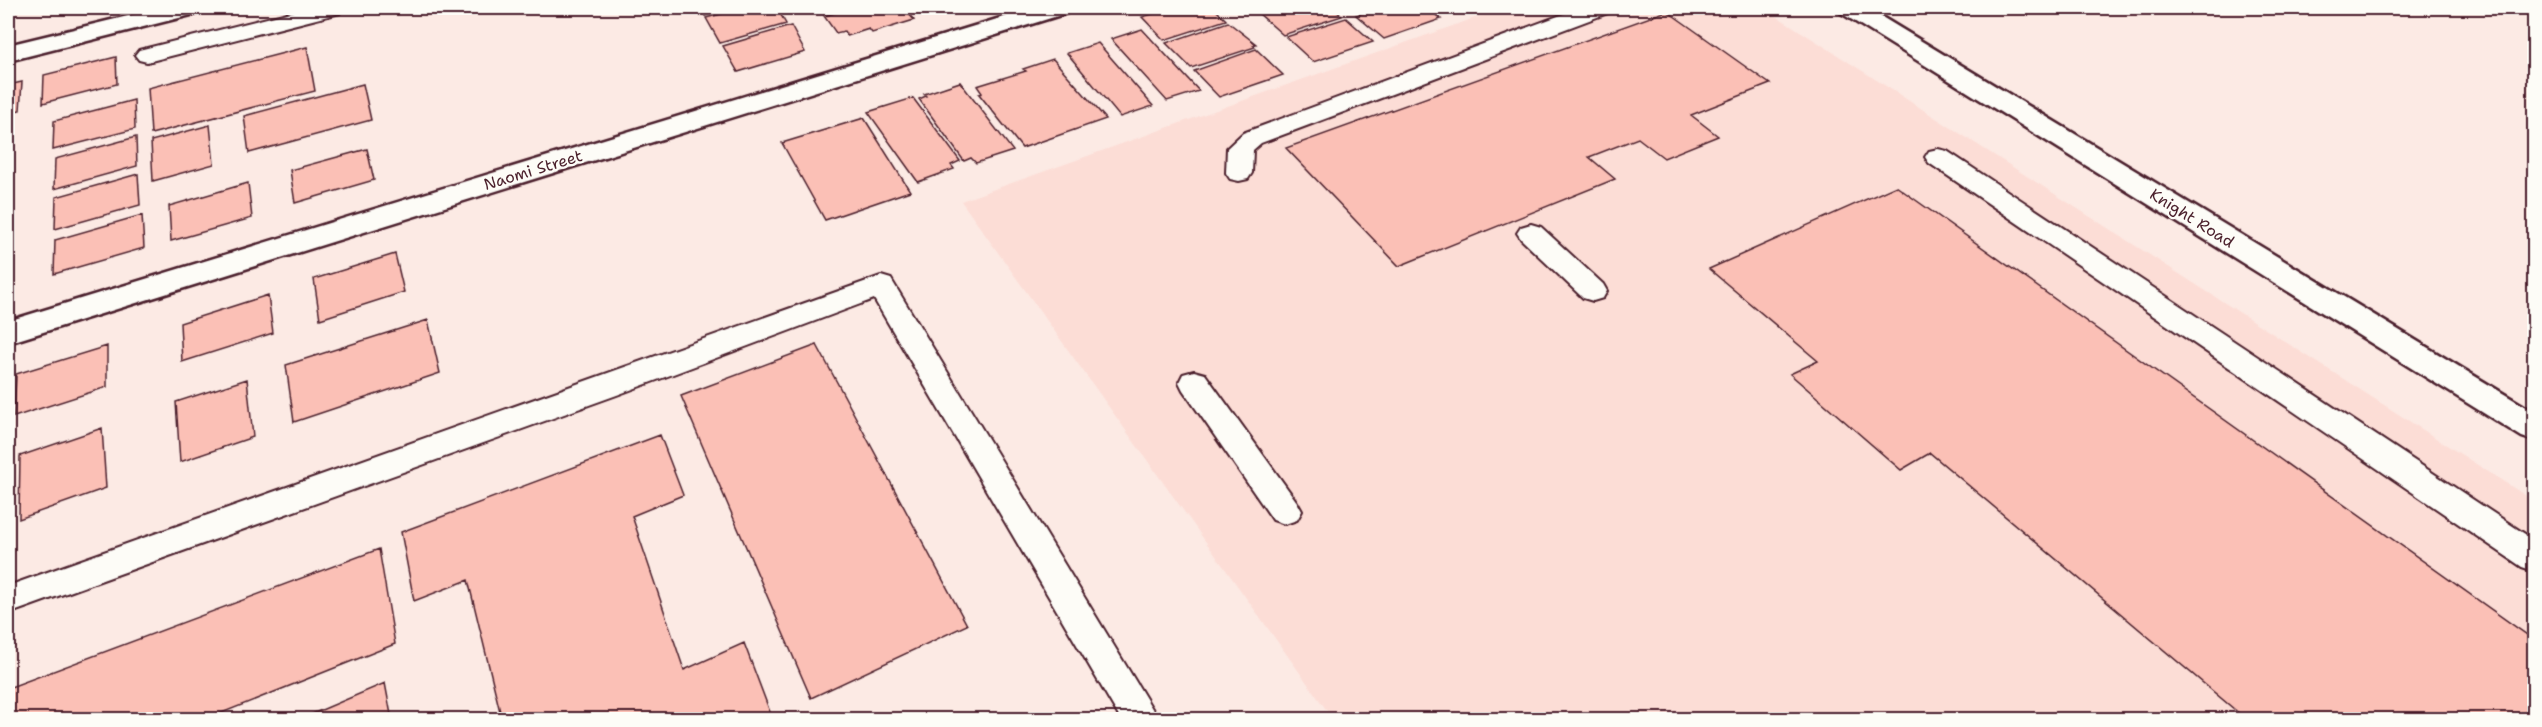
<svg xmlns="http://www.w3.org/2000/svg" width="2542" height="727" viewBox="0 0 2542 727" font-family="'Shantell Sans',sans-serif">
<rect width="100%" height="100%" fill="#fceae4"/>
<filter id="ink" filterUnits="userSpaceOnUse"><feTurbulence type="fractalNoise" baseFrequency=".0167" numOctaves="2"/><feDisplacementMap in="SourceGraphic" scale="12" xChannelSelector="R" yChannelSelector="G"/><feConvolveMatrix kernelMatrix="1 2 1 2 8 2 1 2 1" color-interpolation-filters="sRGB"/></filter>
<g filter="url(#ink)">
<path fill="#fcddd6" d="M1503,8h261l770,493v218h-1201l-372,-518z"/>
<path fill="#fbc0b6" stroke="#4a1f2b" stroke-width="1.5" d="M700,8h35l-30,8z
M743,8h34l9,16 -66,19 -14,-25z
M853,8h51l10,12 -42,13 -3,-4 -22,7 -3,-5 -8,2 -12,-17z
M916,8h36l-29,8z
M1172,8h47l2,1 -5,1 10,10 -62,20 -22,-23z
M1270,8h63l9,8 -59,19 -26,-23z
M1379,8h47l15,11 -57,20 -28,-24z
M1667,11l103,73 -79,31 27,21 -54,22 -26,-20 -49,19 26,22 -216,87 -113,-118z
M1346,18l27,24 -60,20 -27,-25z
M1228,22l28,22 -3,1 2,2 -64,21 -25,-25z
M791,26l14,26 -67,20 -15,-26z
M1142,29l57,62 -32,10 -56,-62z
M1098,43l55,63 -33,11 -53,-64z
M307,47l8,44 -164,43 -3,-46z
M1256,49l27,26 -64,22 -25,-26z
M116,57l1,27 -74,19 1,-28z
M1053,59l53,60 -84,29 -43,-54 3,-1 -5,-7 49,-15 -3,-2z
M22,82l-2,28 -12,3v-28z
M960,82l53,69 -37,12 -5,-5 -7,3 -45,-62 7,-3 -2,-2z
M363,84l8,36 -122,33 -5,-37z
M913,98l47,63 -9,4 3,4 -36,13 -50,-70z
M134,100l1,29 -82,21 1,-29z
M864,118l46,73 -85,29 -43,-77z
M210,125l4,39 -61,17 -2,-40z
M136,137l1,29 -83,23 1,-30z
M367,149l7,31 -79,23 -5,-33z
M138,174l2,31 -85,24 1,-32z
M248,183l4,35 -81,23 -2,-35z
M1896,186l638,454v80h-287l-317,-267 -29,17 -111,-96 28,-13 -109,-92z
M142,215l2,33 -90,26 1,-34z
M395,254l9,38 -84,27 -6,-40z
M268,295l5,38 -91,29 -2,-39z
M428,320l12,53 -146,49 -8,-57z
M817,345l150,280 -156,73 -130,-302z
M107,346v41l-93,30 2,-43z
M247,379l6,58 -73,25 -4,-60z
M102,428l4,60 -87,31 1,-63z
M660,435l23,60 -51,21 52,154 60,-27 29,77h-271l-34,-140 -54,21 -13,-69z
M379,549l16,95 -191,76h-196v-32z
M385,683l7,37h-94z"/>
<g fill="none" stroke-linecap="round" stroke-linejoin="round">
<g stroke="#4a1f2b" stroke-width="4">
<path id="lane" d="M307,8h36l-3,5 -193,49 -8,-2 -4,-5 4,-5z
M1580,8h31l-3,5 -347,130 -8,7 -1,23 -4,6 -9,2 -9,-2 -4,-6 1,-25 16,-15z
M1938,149l9,2 587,389v31l-12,-4 -593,-404 -4,-6 4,-6z
M1531,224l10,3 62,57 4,7 -4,7 -10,3 -10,-3 -62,-59 -4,-6 4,-6z
M881,276l10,3 268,441h-38l-247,-421 -257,96 -609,219v-28z
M1194,371l11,3 92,128 5,9 -5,9 -12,4 -12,-4 -90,-130 -4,-8 4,-8z"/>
</g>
<g stroke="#4a1f2b" stroke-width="5">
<path id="street" d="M161,8h42l-4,5 -191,48v-16z"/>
</g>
<g stroke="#4a1f2b" stroke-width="5">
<path id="secondary" d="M1033,8h38l-4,5 -1059,330v-22z
M1837,8h30l667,404v29l-12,-4 -681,-424z"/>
</g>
<use href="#lane" fill="#fdfcf7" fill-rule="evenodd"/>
<use href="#street" fill="#fdfcf7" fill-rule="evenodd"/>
<use href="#secondary" fill="#fdfcf7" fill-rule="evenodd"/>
</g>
</g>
<g text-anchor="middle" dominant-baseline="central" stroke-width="4.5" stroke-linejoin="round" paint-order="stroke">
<g font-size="16" fill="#4a1f2b" stroke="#fdfcf7">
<text transform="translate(533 170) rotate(-17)">Naomi Street</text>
<text transform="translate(2192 218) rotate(32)">Knight Road</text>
</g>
</g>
<rect width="2542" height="727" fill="none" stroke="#fdfcf7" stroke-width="30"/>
<rect x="15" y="15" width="2512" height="697" fill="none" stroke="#4a1f2b" stroke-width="2" filter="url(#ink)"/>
</svg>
